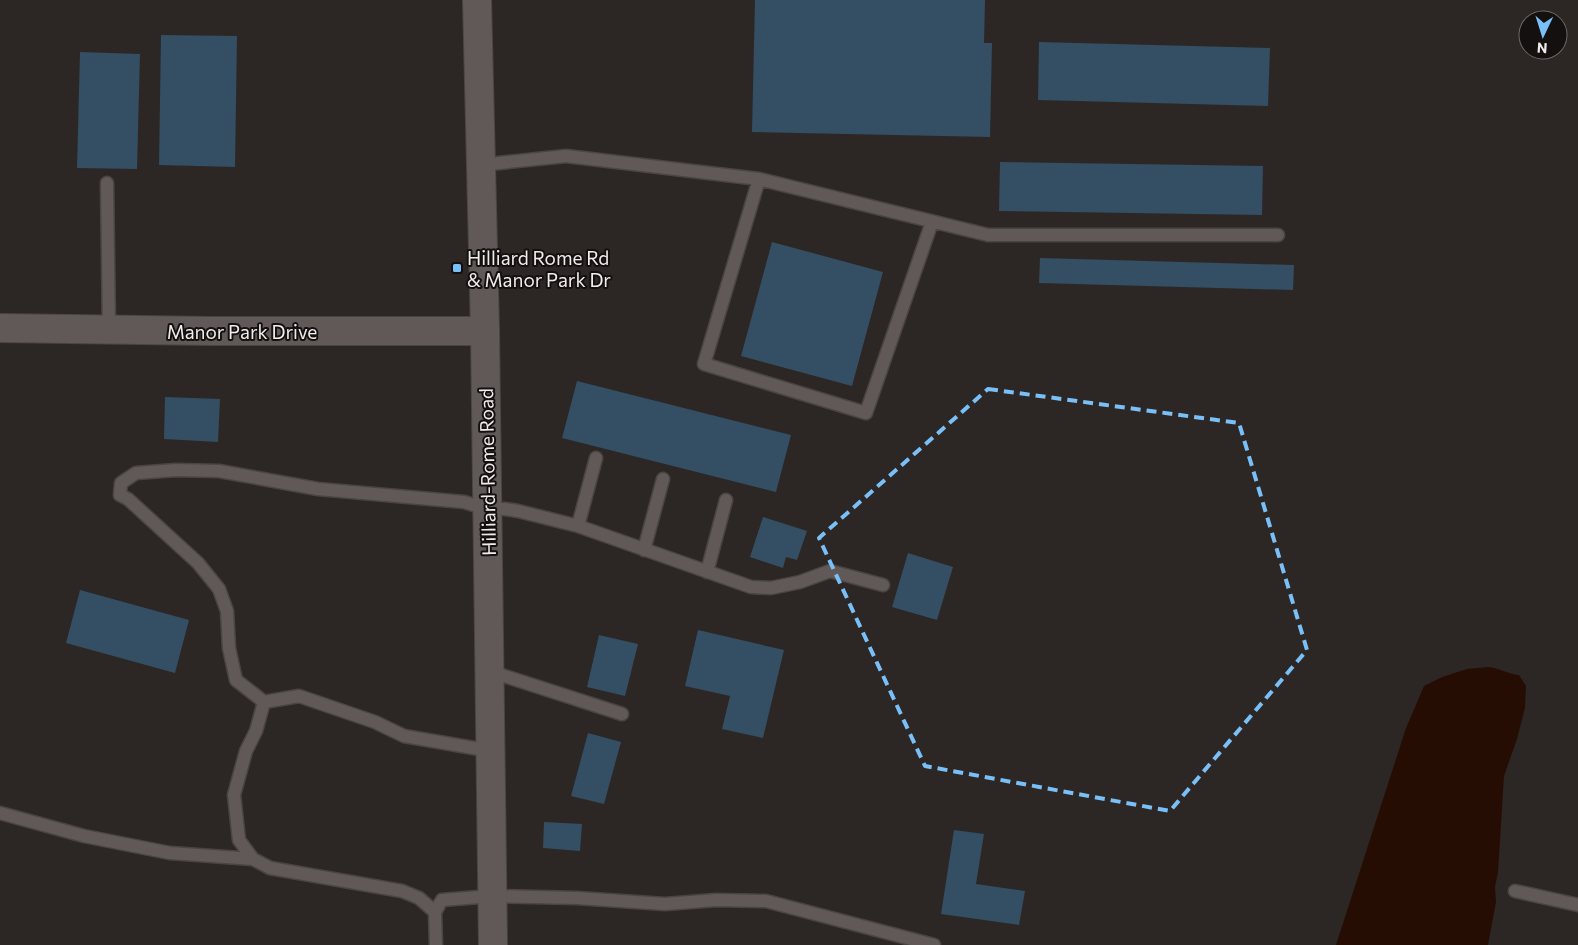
<svg xmlns="http://www.w3.org/2000/svg" width="1578" height="945" viewBox="0 0 1578 945" font-family="Commissioner,sans-serif">
<rect width="100%" height="100%" fill="#2c2724"/>
<path fill="#260d03" d="M1488,667c12,1 19,7 31,8l7,11 -1,22 -8,31 -13,37 -6,96 -3,15 1,15 -8,43h-152l70,-217 18,-42 18,-9 25,-8z"/>
<path fill="#344e63" d="M755,0h230l-1,43h8l-2,94 -238,-5z
M161,35l76,1 -2,131 -76,-2z
M1039,42l231,6 -2,58 -230,-6z
M80,52l60,2 -3,115 -60,-1z
M1000,162l263,4 -1,49 -263,-4z
M772,242l111,30 -31,114 -111,-30z
M1040,258l254,7 -1,25 -254,-7z
M577,381l214,54 -15,57 -214,-54z
M165,397l55,2 -2,43 -54,-3z
M763,517l44,14 -10,29 -11,-3 -3,11 -33,-11z
M908,553l45,14 -16,53 -45,-13z
M80,590l109,30 -14,53 -109,-30z
M698,630l86,20 -21,88 -41,-9 8,-33 -45,-10z
M599,635l39,9 -13,52 -38,-9z
M588,733l33,9 -17,62 -33,-8z
M544,822l38,2 -2,27 -37,-3z
M954,830l30,4 -8,50 49,7 -6,34 -78,-11z"/>
<g fill="none" stroke-linecap="round" stroke-linejoin="round">
<g stroke="#4a4543" stroke-width="15">
<path id="lane" d="M480,165l86,-9 193,23 229,56h290
M759,179l-55,185 162,49 66,-191
M107,183l2,147
M578,526l18,-68
M644,550l19,-71
M707,572l19,-72
M489,671l133,43
M264,702l-28,-22 -7,-32 -2,-37 -8,-22 -21,-26 -70,-64 -8,-4 1,-12 15,-10 40,-3 43,1 99,18 146,13 23,7h18l13,2 60,15 173,61 20,1 29,-6 30,-11 53,14
M0,813l84,23 86,17 83,6
M1515,891l63,14
M435,912l-16,-14 -17,-7 -132,-23 -17,-9 -14,-19 -5,-45 12,-44 10,-20 8,-29 35,-6 76,26 29,14 87,15
M436,945l-1,-33 7,-12 50,-4 85,2 88,6 51,-4 50,1 168,44"/>
</g>
<g stroke="#4a4543" stroke-width="30">
<path id="secondary" d="M477,0l8,331 8,614
M0,328l210,3h275"/>
</g>
<use href="#lane" stroke="#605957" stroke-width="12"/>
<use href="#secondary" stroke="#605957" stroke-width="28"/>
</g>
<path fill="none" stroke="#79bff8" stroke-width="4" stroke-dasharray="10 6" stroke-linejoin="round" d="M988,389l251,34 68,227 -137,161 -245,-45 -106,-228z"/>
<rect fill="#79bff8" stroke="#13100f" stroke-width="2" x="452" y="263" width="10" height="10" rx="2.5"/>
<g text-anchor="middle" dominant-baseline="central" stroke-width="4" stroke-linejoin="round" paint-order="stroke">
<g font-size="19" fill="#f0eceb" stroke="#13100f" text-anchor="start">
<text x="467" y="257">Hilliard Rome Rd<tspan x="467" dy="22">&amp; Manor Park Dr</tspan></text>
</g>
<g font-size="19" fill="#f0eceb" stroke="#13100f">
<text x="242" y="331">Manor Park Drive</text>
<text transform="translate(487 472) rotate(-91)">Hilliard-Rome Road</text>
</g>
</g>
<g transform="translate(1543 35) rotate(184)"><circle r="24" fill="#13100f" stroke="#6b6867"/>
<path d="M0-4L9 19L0 12L-9 19Z" fill="#79bff8"/>
<text y="-8" font-size="14" font-weight="bold" text-anchor="middle" fill="#f0eceb">N</text>
</g>
</svg>
